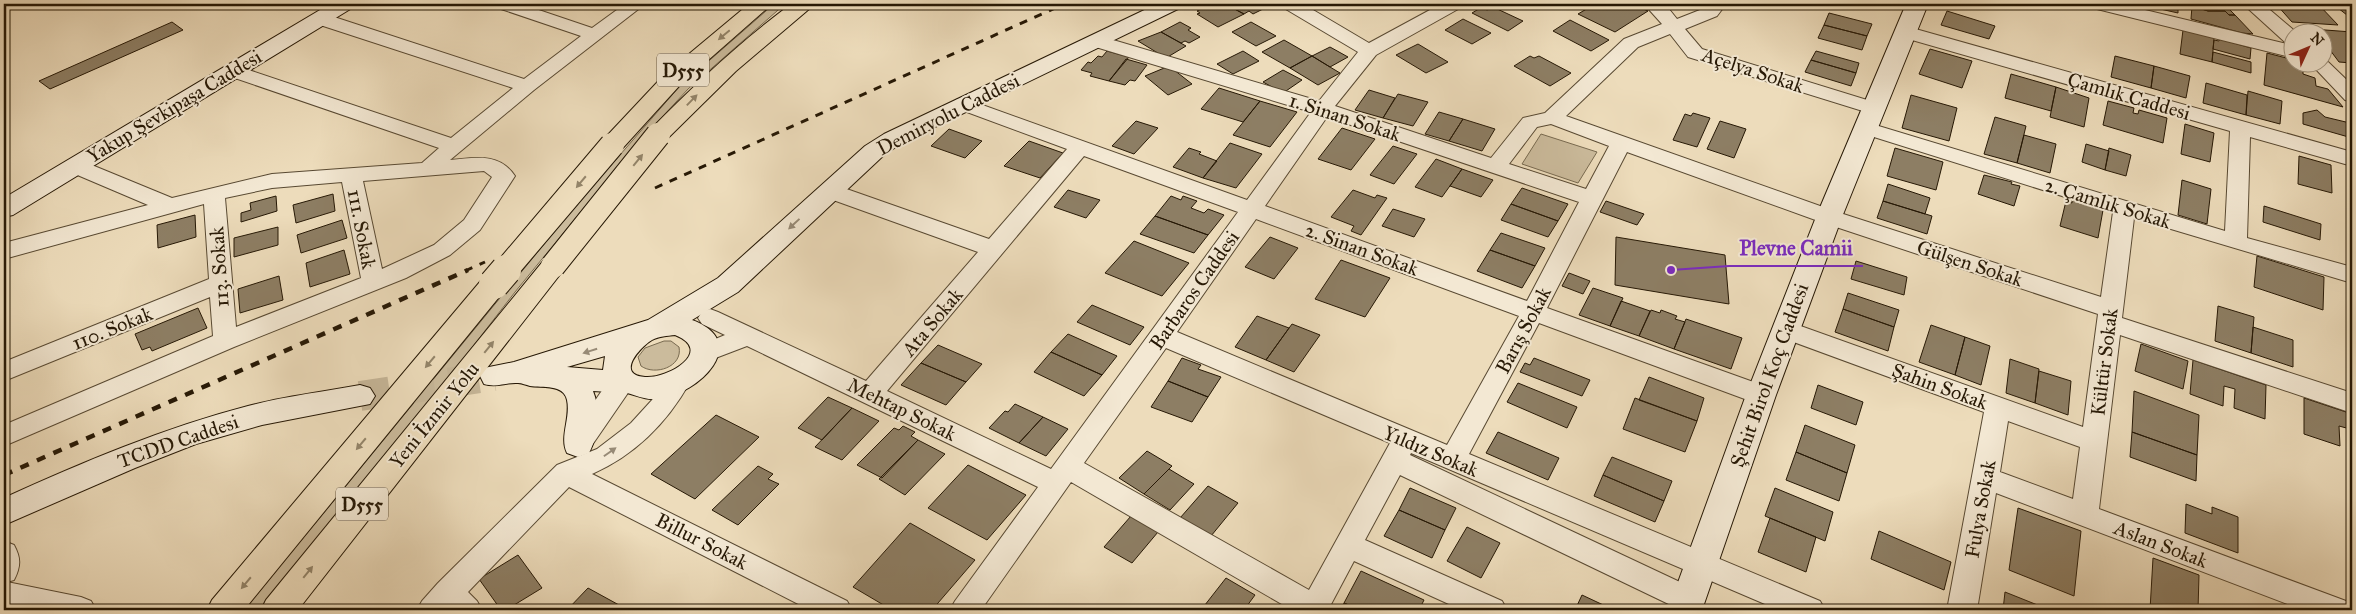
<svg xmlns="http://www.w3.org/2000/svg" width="2356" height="614" viewBox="0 0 2356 614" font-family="'IM FELL Great Primer',serif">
<rect width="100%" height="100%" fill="#eddcbb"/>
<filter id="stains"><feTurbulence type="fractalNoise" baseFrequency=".004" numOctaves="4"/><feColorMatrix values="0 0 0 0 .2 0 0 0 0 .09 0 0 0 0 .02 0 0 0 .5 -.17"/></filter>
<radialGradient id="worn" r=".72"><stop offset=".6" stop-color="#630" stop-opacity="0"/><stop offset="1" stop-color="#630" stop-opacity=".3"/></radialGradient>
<path fill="#cbbb9c" stroke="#786a50" d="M774,4h11l-97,85 -60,65 -113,138 -113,146 -140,172h-18l329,-401 106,-122z
M1541,134l56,18 -19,31 -56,-19z
M664,341h7l8,6c4,20 -24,29 -38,19l-3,-9 7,-9z"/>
<path fill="#8d7e64" stroke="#261805" d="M208,4h22l-10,5z
M1212,4h13l19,10 -26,13 -21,-13 3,-1 -3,-2z
M1225,4h33l7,4 -12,6 -4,-3 -5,3z
M1595,4h37l16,7 -33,21 -37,-18z
M2138,4h40v9z
M2192,4h32l11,11h-6l-4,-4h-17l-16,-5z
M2276,4h42l20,21 -46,-3z
M2192,6l16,5h17l4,4h6l18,19 -11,-1 -51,-14z
M1482,7l5,3 6,-3 30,14 -15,10 -36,-18z
M2352,7v12l-14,-11z
M1947,11l48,15 -6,13 -48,-14z
M1829,13l43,11 -5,12 -43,-11z
M1463,19l28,14 -19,11 -27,-14z
M1570,20l39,20 -18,11 -38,-20z
M172,22l11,8 -133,59 -11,-8z
M1180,22l11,6 -3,2 12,7 -11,6 -4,-2 -4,2 -20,-11z
M1251,22l25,14 -20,10 -24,-14z
M1824,25l43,11 -5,14 -44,-12z
M2312,29l40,3v31l-13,-1 -15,-20v-10h-8z
M2183,30l31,8 -2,24 -32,-8z
M1161,32l25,14 -20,12 -28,-17z
M2220,39l31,9 -1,11 -37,-10 1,-9 5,1z
M1284,40l28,16 -22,12 -28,-16z
M1418,44l30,18 -22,11 -30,-18z
M1330,47l18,10 -18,10 -18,-11z
M1930,49l42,12 -10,27 -43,-14z
M1107,51l22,6 -20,24 -19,-5 2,-3 -11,-3 7,-8 3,1 7,-7 4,1z
M1243,51l16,10 -26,13 -16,-10z
M1816,51l43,12 -3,10 -45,-13z
M2213,52l38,10v11l-39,-11z
M2267,53l27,7v2h10l5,9 -6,-2v5l12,4 1,8 12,3 15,18 -79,-22z
M1312,56l18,11 10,6 -22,12 -28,-17z
M1530,56l4,2 5,-2 32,17 -21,13 -36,-20z
M2115,56l39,10 -3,22 -40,-11z
M1126,59l21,6 -12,16 -5,-1 -5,5 -16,-4z
M1811,60l45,13 -5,13 -46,-14z
M1169,66l23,18 -24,11 -23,-19z
M2154,66l36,10 -4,22 -35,-10z
M1283,70l19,10 -19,13 -20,-11z
M2011,74l45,13 -5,24 -46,-13z
M2206,83l41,12 -1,20 -43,-12z
M2056,87l33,11 -5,29 -34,-10z
M1219,88l41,13 -17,21 -42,-13z
M1369,90l26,8 -12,20 -28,-8z
M2248,91l34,10 -2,23 -34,-9z
M1398,94l30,8 -15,24 -30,-8z
M1911,95l46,13 -8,33 -47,-13z
M1260,101l37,11 -27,35 -37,-12z
M2108,101l26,7 -1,5 5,1 1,-4 28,8 -4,25 -60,-18z
M2317,110l8,7 25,6 2,15 -49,-14v-11z
M1439,112l24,7 -14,22 -24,-7z
M1693,113l17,5 -13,29 -24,-7 12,-26 6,2z
M1995,117l31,9 -9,37 -33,-9z
M1463,119l32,10 -13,22 -33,-10z
M1136,121l22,7 -24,26 -22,-8z
M1720,121l26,8 -12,29 -27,-9z
M2185,124l29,9 -4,29 -29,-8z
M1342,128l33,11 -24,31 -33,-11z
M949,129l33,12 -17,17 -34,-12z
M2024,135l32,9 -6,29 -33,-10z
M1029,141l34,12 -23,25 -36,-12z
M1230,143l32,11 -26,34 -33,-10z
M2086,144l23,7 -4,19 -23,-8z
M1393,146l24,8 -23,30 -24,-9z
M1189,148l12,4 -2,2 18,7 -14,17 -30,-11z
M1895,148l48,14 -7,28 -49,-14z
M2109,148l22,7 -5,21 -21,-6z
M2299,156l32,9 1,28 -34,-9z
M1436,159l26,10 -20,28 -27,-10z
M1462,169l31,11 -12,17 -31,-11z
M1984,175l28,7 -1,2 9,2 -6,20 -36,-12z
M2182,180l29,9 -4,35 -29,-9z
M1888,184l42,14 -5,16 -42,-13z
M1522,188l46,16 -10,17 -47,-17z
M1068,190l32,10 -14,18 -32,-11z
M1353,190l22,8 2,-3 10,3 -26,37 -10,-4 3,-5 -23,-9z
M333,194l2,17 -39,12 -3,-18z
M276,196l1,15 -36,11v-9l10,-3 -1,-7z
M1171,196l10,4 2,-4 14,5 -6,7 13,5 4,-4 16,6 -16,20 -53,-19z
M2072,200l31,10 -5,28 -38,-12 6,-25 6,2z
M1606,201l38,13 -7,11 -37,-13z
M1883,201l49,15 -5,18 -50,-16z
M1511,204l47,17 -10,16 -47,-17z
M2264,206l57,18 -1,16 -57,-18z
M1393,209l32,10 -11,18 -32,-11z
M195,215l1,22 -38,11 -1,-23z
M1155,216l53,19 -14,18 -54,-19z
M342,220l5,18 -46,15 -4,-18z
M278,227v18l-44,12v-19z
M1501,233l44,15 -10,18 -45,-16z
M1270,237l28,11 -24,31 -29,-12z
M1616,237l109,18 4,49 -114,-19z
M1134,241l55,22 -27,33 -57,-23z
M344,250l6,24 -40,13 -4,-24z
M1490,250l45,16 -13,22 -45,-17z
M2257,256l67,21 -1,33 -69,-23z
M1341,260l49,18 -25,39 -50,-18z
M1856,261l51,16 -3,18 -53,-16z
M1569,273l21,8 -7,13 -21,-8z
M279,276l4,24 -43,13 -2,-24z
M2347,281l5,2v39l-4,-2z
M1593,288l30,10 -13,28 -31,-11z
M1848,293l51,17 -5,17 -51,-18z
M1621,301l29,10 -11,25 -29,-10z
M1092,305l52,22 -14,18 -53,-23z
M2218,306l36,11 -3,36 -36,-12z
M198,308l9,20 -55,23 -2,-4 -8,3 -7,-16z
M1843,309l51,18 -6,24 -53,-19z
M1651,310l9,3 1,-3 16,6 -2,3 10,3 -11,27 -35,-13z
M1257,316l32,12 -23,32 -31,-13z
M1686,319l56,19 -11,31 -57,-20z
M1292,324l28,11 -26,37 -28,-12z
M1931,325l34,12 -10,38 -36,-13z
M2253,327l40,13v27l-42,-14z
M1068,334l49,22 -15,19 -51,-23z
M1965,337l25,9 -9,39 -26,-10z
M2141,344l47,17 -5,28 -48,-18z
M938,345l44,19 -16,18 -45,-19z
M1051,352l51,23 -18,21 -50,-24z
M1182,358l19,7 -3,4 23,8 -13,20 -40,-16z
M1534,358l56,22 -8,16 -62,-24 5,-9 5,2z
M2010,359l29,10 -4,34 -29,-10z
M2193,360l73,25 -1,34 -31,-11 1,-19 -11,-3 -1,20 -33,-12z
M921,363l45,19 -20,23 -45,-20z
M2039,371l32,10 -3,34 -33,-12z
M1649,377l55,21 -7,23 -58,-21z
M1168,381l40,16 -16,25 -41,-15z
M1518,383l59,24 -10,21 -60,-26z
M1818,385l45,17 -7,23 -45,-17z
M2134,391l65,24 -2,40 -65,-23z
M828,397l24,11 -30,32 -24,-12z
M1635,398l62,23 -12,31 -62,-23z
M2304,398l48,16v36l-2,-21 -11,-3 1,20 -36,-12z
M1015,404l28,13 -24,26 -30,-15 16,-17 3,1z
M852,408l27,13 -37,39 -27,-13z
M716,415l43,22 -64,62 -44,-25z
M1043,417l25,12 -22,27 -27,-13z
M1805,425l50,20 -8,28 -51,-21z
M903,426l12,6 -4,4 7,4 -36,38 -25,-13 37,-37 5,2z
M1498,432l61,26 -11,22 -62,-27z
M2132,432l65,23 -1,26 -66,-24z
M918,440l27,14 -40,41 -26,-16z
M1147,451l25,15 -28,28 -25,-16z
M1796,452l51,21 -8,28 -53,-21z
M1612,457l60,24 -8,20 -61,-26z
M968,465l58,30 -39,45 -59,-32z
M758,466l15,8 -5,5 11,5 -41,41 -26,-15z
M1169,469l25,15 -24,26 -26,-16z
M1603,475l61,26 -9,21 -61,-26z
M1208,486l30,17 -27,33 -31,-18z
M1410,488l46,20 -11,22 -46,-20z
M1775,488l58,24 -8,29 -60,-25z
M2186,504l26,10v-7l26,10v36l-53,-20z
M2018,508l63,23 -7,65 -65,-26z
M1399,510l46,20 -13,28 -48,-22z
M1131,516l27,16 -26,31 -28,-16z
M1770,518l46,19 -10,35 -48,-20z
M910,523l65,37 -43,50h-40l-39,-23z
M1467,527l33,16 -19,35 -34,-17z
M1879,531l72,31 -7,28 -73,-31z
M518,555l24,33 -36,22h-5l-22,-31z
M2153,558l46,17 -1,35h-48z
M1361,571l63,29 -5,10h-58l-17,-7z
M1226,578l29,17 -11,15h-43z
M588,588l31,17 -5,5h-47z
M2005,592l35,14 -1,4h-36z
M1582,595l32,15h-39z
M1344,603l17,7h-21z"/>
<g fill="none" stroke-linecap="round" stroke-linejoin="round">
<path stroke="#c5b597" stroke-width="30" stroke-dasharray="30 15" stroke-linecap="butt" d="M360,396l134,-20"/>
<g stroke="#584932" stroke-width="2">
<path id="street" d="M495,4h26l71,24 33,-24h20l-111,86 -84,70c25,-2 49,-8 65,16l-35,54 -30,25 -44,23 -172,69 -230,99v-21l209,-89 -3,-39 -206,84v-19l205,-83 -5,-75 -200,55v-16l144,-38 -80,-34 -4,-5 4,-5 7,-2 7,2 90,37 100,-24 150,-11 17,-15 -213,-73 -3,-4 3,-4 7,-2 7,2 211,71 62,-50 -199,-65 -2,-4 2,-4h14l196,64 57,-43 -83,-28zM484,171l8,6 -28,43 -30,25 -52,24 -19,-88zM342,182l19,96 -125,49 -11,-129 47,-10z
M1281,4h22l66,39 72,-39h22l-3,4 -84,47 -41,51 156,52 32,-40 22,-5 79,-74 38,-15 -18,-20h21l12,15 28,-11 3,-4h18l-9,12 -32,13 17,20 178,55 3,4 -3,4 -7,2 -7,-2 -178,-55 -18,-23 -32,13 -72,69 271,96 264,85 12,-85 -255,-80 -3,-4 3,-4 7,-2 7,2 353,107 5,-100 -332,-95 -2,-4 2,-4h14l440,124v14l-102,-29 -3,101 105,29v16l-218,-65 -12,100 230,75v20l-232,-78 -21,174 247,92 5,9h-48l-307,-117 -19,117h-30l37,-198 -207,-76 -3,-6 3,-6 9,-3 9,3 288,103 15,-113 -277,-92 -194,-70 -80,156 223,80 4,7 -4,7 -9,3 -222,-82 -70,131 351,147 5,9h-46l-368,-157 -1,2 289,136 5,9 -5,9h-20l-279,-134 -35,65 137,61 5,9h-45l-108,-49 -26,49h-36l-221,-128 -90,128h-31l5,-9 83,-114 -291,-141 -42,16 -9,-3 -3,-6 3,-6 29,-12 -23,-11 -4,-6 4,-6 8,-3 8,3 148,69 112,-129 -156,-56 -3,-5 3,-5 8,-2 8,2 151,53 78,-90 -111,-41 -3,-4 3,-4 7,-2 284,102 64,-88 -222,-67 -2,-4 2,-4 7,-2 7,2 216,64 39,-49 -74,-44zM1327,117l252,85 -52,99 -262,-95zM1551,124l58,22 -23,43 -77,-25 28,-37zM1084,156l154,56 -187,257 -164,-78zM1256,219l263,97 -72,129 -270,-113zM1166,348l224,95 -81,147 -225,-127zM2008,421l72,26 -7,52 -73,-27z
M2090,4h30l167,40 -44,-40h20l33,28h-2v26l-201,-50z
M2324,58l28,27v17l-7,-2 -36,-38h15z
M623,371l9,2 4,7 -4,7 -44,64 -9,3 -9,-3 -4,-7 4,-7 44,-64z
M677,373l9,2 4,7c-23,41 -55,73 -98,92l255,127 5,9h-42l-241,-123 -101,105 9,9 5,9h-65l5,-9 16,-18 119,-118 40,-16 34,-26 21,-23 16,-25z
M4,541l10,4c7,13 7,21 0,35l-7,2 74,15 10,4 5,9h-74l-18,-4z"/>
</g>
<g stroke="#261805" stroke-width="2">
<path id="secondary" d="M330,4h26l-4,4 -339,207 -9,2v-19z
M1157,4h27l-4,4 -280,136 -17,12 -145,136 -46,28c60,22 7,74 -34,79 -15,2 -27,-7 -41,-8 -8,0 -16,1 -24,0 8,19 5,45 -4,62l-11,4 -11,-4c-8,-16 4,-35 0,-53 -3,-16 -25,-12 -37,-14 -4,-1 -8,-3 -12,-3 -13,-1 -20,5 -34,1l-4,-8 4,-8 30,-6 134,-42 70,-42 147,-132 19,-12zM675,335c40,16 -7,44 -30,42 -30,-2 -5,-30 7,-37 7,-4 15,-4 23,-5zM605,356l-2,14 -36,-3z
M1906,4h22l-86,213 -66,178 -74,215h-34l78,-215 70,-178z
M360,385l10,3 5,8 -5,8 -108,21 -66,19 -61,24 -131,57v-27c79,-36 160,-70 244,-92 37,-10 75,-14 112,-21z"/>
</g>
<g stroke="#261805" stroke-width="2">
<path id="highway" d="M749,4h23l-91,80 -60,66 -9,2 -9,-2 -3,-5 3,-5 62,-66z
M791,4h24l-79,67 -70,69 -8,2 -8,-2 -4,-5 4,-5c44,-45 90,-88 141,-126z
M553,257l9,3 4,6 -4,6 -264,338h-37l5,-10 278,-340z
M494,275l10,2 4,7 -4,7 -260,319h-37l5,-10 272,-323z"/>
</g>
<use href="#street" fill="#f3e8d3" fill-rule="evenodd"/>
<use href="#secondary" fill="#f3e8d3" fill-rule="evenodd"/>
<use href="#highway" fill="#eddcbb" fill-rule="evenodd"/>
<path stroke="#261805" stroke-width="3" stroke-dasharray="8 8" stroke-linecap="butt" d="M655,188l409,-184
M465,271l20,-9"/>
<path stroke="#261805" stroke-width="4.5" stroke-dasharray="9 9" stroke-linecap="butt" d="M4,475l464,-205"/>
<g stroke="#261805" stroke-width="26" stroke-linecap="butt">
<path id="highway-bridge-far1" d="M553,266l105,-131
M505,271l107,-126"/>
</g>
<g stroke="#261805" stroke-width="32" stroke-linecap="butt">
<path id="highway-bridge" d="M494,284l12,-14"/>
</g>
<use href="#highway-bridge-far1" stroke="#eddcbb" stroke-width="24"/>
<use href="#highway-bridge" stroke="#eddcbb" stroke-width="30"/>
</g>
<defs><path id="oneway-solid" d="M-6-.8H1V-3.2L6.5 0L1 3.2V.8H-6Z" transform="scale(1.25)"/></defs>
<g fill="#938469">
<use href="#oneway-solid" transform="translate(724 35) rotate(140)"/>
<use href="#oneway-solid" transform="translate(692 100) rotate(-46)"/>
<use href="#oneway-solid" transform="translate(638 160) rotate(-51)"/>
<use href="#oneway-solid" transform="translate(581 182) rotate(130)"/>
<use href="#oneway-solid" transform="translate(489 347) rotate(-51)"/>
<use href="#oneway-solid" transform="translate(430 362) rotate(130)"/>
<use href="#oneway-solid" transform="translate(361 444) rotate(130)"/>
<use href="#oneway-solid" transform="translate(308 572) rotate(-51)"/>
<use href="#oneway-solid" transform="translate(246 583) rotate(130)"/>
</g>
<g fill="#978a76">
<use href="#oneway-solid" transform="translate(794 224) rotate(137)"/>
<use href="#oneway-solid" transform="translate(590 351) rotate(162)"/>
<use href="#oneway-solid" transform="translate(610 452) rotate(-35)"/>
</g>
<g text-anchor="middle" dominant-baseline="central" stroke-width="4" stroke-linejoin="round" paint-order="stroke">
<g fill="#f3e8d3" stroke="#645643" stroke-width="1">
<rect x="657" y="53.5" width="52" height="33" rx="4"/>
<rect x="336" y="487.5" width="52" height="33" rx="4"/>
</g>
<g font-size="19" font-weight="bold" fill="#261805">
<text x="683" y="70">D555</text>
<text x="362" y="504">D555</text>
</g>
<g font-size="20" fill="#261805" stroke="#f3e8d3">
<text transform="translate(1753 70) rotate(18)">Açelya Sokak</text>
<text transform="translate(2129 96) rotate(16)">Çamlık Caddesi</text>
<text transform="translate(174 106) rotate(-31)">Yakup Şevkipaşa Caddesi</text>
<text transform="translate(948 114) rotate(-27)">Demiryolu Caddesi</text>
<text transform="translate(1345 117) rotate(18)">1. Sinan Sokak</text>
<text transform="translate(2108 203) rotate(17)">2. Çamlık Sokak</text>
<text transform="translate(362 229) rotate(79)">111. Sokak</text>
<text transform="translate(1362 249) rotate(20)">2. Sinan Sokak</text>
<text transform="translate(1970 263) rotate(18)">Gülşen Sokak</text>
<text transform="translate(219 267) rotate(-94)">113. Sokak</text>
<text transform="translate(1194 290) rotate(-55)">Barbaros Caddesi</text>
<text transform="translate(932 322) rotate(-50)">Ata Sokak</text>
<text transform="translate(112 328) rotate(-22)">110. Sokak</text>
<text transform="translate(1523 330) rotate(-62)">Barış Sokak</text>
<text transform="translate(2104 362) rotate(-83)">Kültür Sokak</text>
<text transform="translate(1769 375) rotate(-70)">Şehit Birol Koç Caddesi</text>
<text transform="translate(1940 386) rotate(20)">Şahin Sokak</text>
<text transform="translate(902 409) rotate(26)">Mehtap Sokak</text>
<text transform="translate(434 415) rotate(-51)">Yeni İzmir Yolu</text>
<text transform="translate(178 441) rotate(-19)">TCDD Caddesi</text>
<text transform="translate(1431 451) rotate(23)">Yıldız Sokak</text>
<text transform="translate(1980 509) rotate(-80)">Fulya Sokak</text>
<text transform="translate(702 541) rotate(27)">Billur Sokak</text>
<text transform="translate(2161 544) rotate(21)">Aslan Sokak</text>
</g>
</g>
<path fill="none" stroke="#7b2cbf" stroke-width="2" d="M1671 270L1729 266H1863"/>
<circle fill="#7b2cbf" stroke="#f3e8d3" stroke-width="2" cx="1671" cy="270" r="5"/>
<g font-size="21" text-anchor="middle" font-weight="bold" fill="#7b2cbf" stroke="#f3e8d3" stroke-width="4" stroke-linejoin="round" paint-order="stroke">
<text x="1796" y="255">Plevne Camii</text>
</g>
<rect width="2356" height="614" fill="none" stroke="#eddcbb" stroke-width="20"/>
<rect x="5" y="5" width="2346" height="604" fill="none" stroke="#261805" stroke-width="2.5"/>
<rect x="10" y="10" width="2336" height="594" fill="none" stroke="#261805"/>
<g transform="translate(2308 48) rotate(46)"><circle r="24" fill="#f3e8d3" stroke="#a19581"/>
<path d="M0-4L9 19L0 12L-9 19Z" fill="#8f2418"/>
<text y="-8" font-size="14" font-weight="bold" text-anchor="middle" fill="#261805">N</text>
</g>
<rect width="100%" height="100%" filter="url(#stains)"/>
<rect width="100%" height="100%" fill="url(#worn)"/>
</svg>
